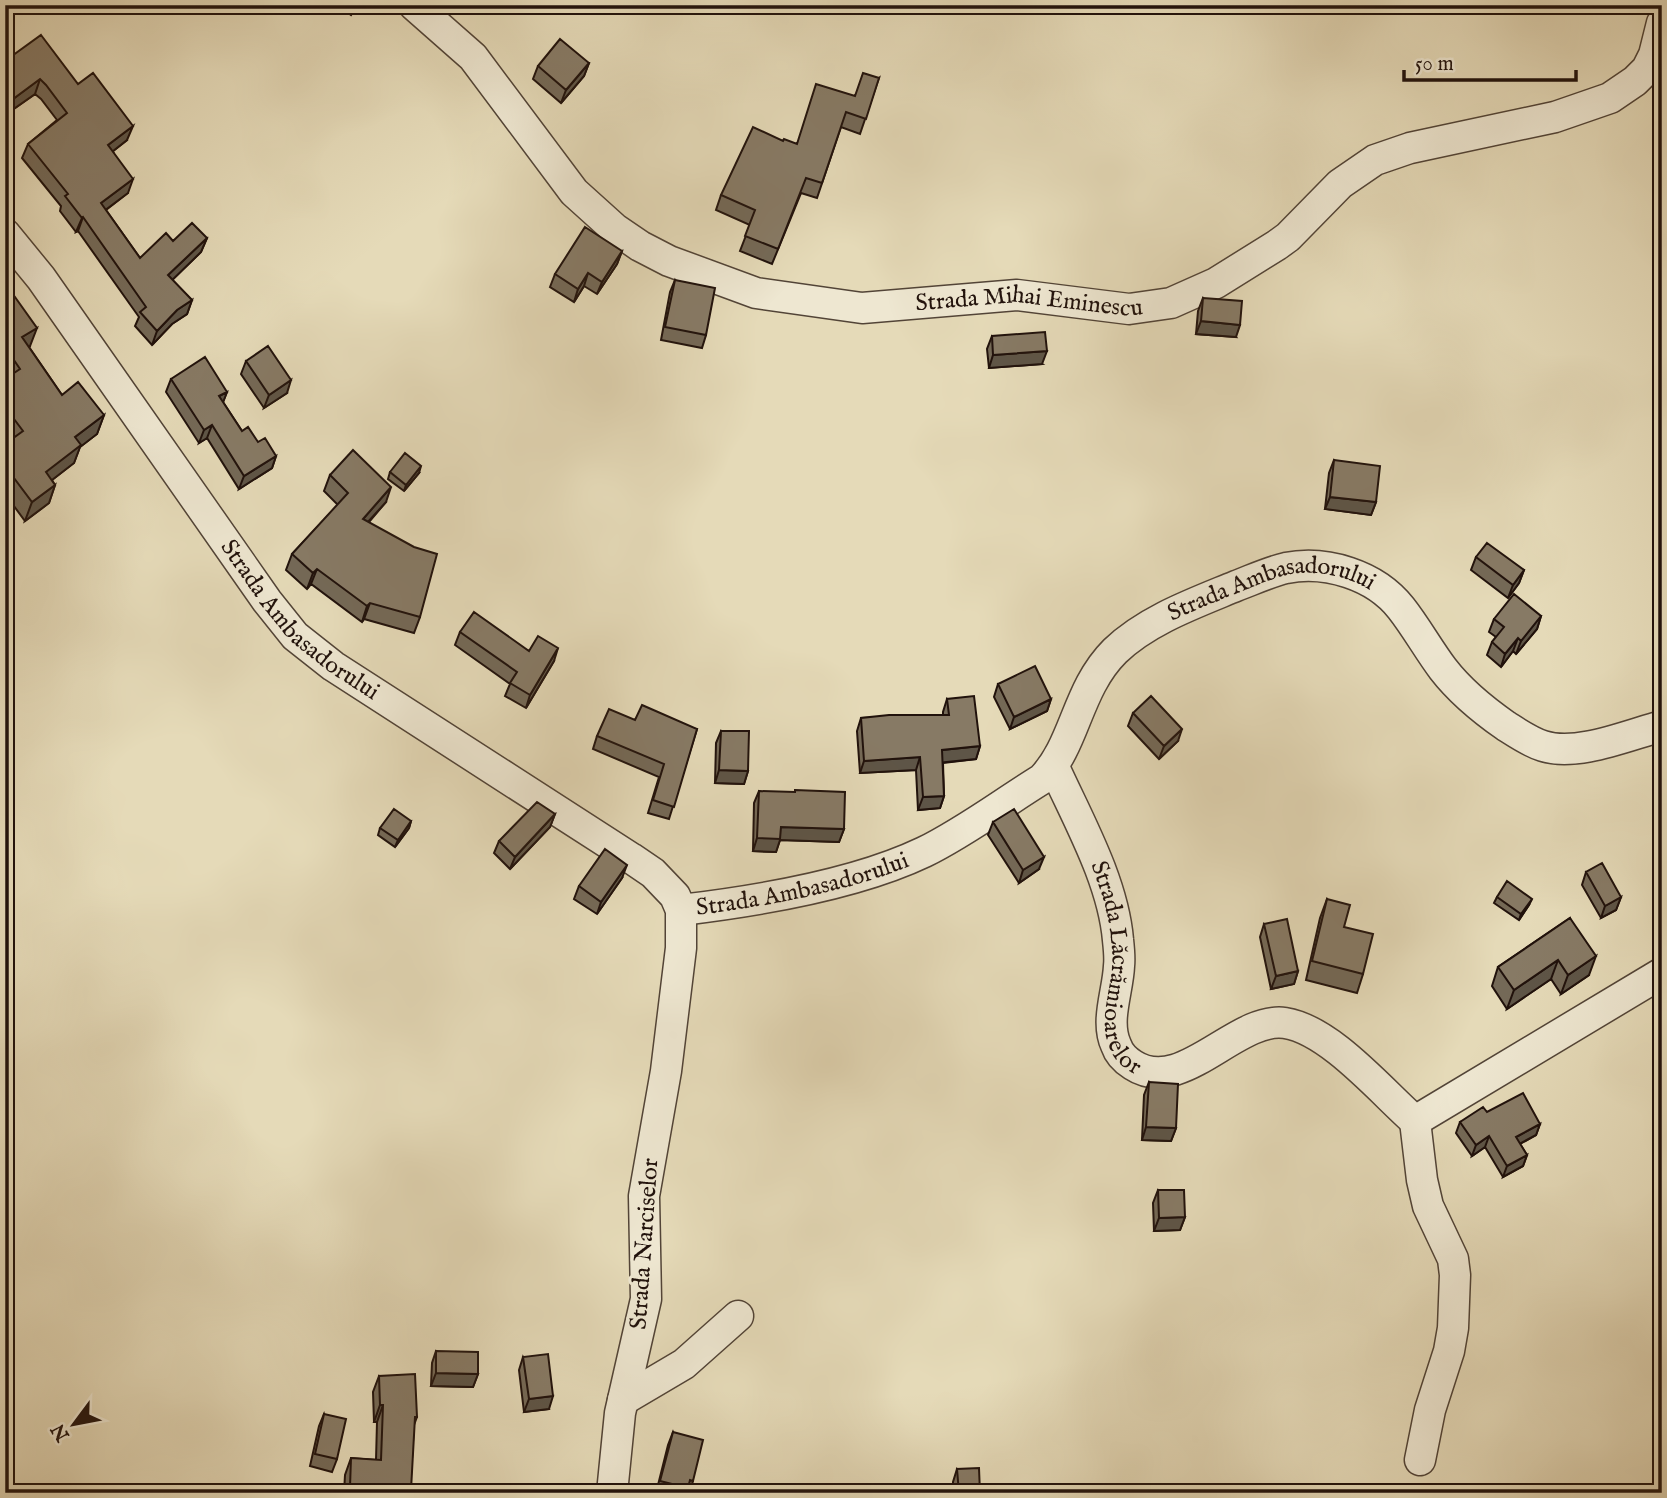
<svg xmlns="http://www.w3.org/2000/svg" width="1667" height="1498" viewBox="0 0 1667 1498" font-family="'IM FELL English',serif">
<rect width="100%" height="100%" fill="#e5dab8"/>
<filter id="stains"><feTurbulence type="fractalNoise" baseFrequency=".00286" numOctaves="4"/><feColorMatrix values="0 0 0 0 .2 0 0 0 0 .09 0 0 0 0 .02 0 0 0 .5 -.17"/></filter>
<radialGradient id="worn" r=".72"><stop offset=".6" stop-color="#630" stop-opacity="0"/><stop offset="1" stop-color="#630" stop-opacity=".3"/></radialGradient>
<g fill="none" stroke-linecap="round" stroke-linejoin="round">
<g stroke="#524437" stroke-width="33">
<g id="minor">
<path id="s1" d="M414,5l59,52 101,135 41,37 25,17 29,15 87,32 106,15 155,-13 112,14 42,-6 45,-20 61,-38 11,-8 52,-53 35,-24 35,-12 145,-31 55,-19 25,-17 12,-12 7,-14 8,-32"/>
<path id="s2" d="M5,234l36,44 226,323 28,35 38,30 298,192 22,15 22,23 6,14v38l-15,123 -22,125 2,103 -26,114 -8,80"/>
<path id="s3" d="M1054,767c24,53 59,114 64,173 1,9 2,18 1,26 -1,25 -14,55 -3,79 3,9 9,15 17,20 49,32 103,-49 152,-42 45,7 96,68 130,98l247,-148"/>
<path id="s4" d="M681,910c76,-9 174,-25 243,-58 41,-20 79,-49 118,-73 34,-35 34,-89 73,-128 32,-31 80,-48 121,-65 16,-6 33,-14 50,-18 40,-8 89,7 115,40 15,19 27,41 42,61 17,22 40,41 63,57 11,7 24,16 37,20 34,11 85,-11 119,-20"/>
<path d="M1415,1121l7,59 6,26 25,53 2,16 -2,53 -4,23 -19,59 -10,50"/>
<path d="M623,1400l61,-36 54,-48"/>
</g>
</g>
<use href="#minor" stroke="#eee7d1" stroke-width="30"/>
</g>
<path fill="#746957" stroke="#21120c" stroke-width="2" d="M338,5h20l-7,10z
M467,5h13l-4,6z
M5,61l73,23 49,56 -14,11 15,42 -22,17 34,48 33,-17 34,-3 -6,14 -29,28 20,20 -5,14 -15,10 -20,21 -17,-19 4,-9 -61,-86 -2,1 -16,-21 1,-5 -39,-48 6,-14 29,-24 -16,-21 -6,-5 -30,21z
M589,63l-5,13 -23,27 -28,-24 5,-13z
M879,78l-19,56 -19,-7 -24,71 -16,-5 -29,71 -32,-13 10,-26 -34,-15 5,-15 62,-54 13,3 58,-48z
M622,251l-5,13 -20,30 -13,-8 -10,16 -24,-15 5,-13z
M675,280l31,55 -4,13 -41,-8 9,-48z
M5,283l25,63 -1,1 33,48 42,20 -7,19 -17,13 -6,16 -22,17 3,5 -6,18 -24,18 -20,-27v-50l5,-3 -5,-6v-56l2,-1 -2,-3z
M1203,298l33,39 -40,-3 2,-23z
M992,336l50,28 -53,4 -2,-19z
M246,361l41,32 -23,15 -23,-34z
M171,379l56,13 -4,10 19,29 34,25 -4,12 -33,21 -32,-51 -8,5 -33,-51z
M1334,460l42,42 -5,13 -46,-6 4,-36z
M390,472l29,1 -15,18 -16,-12z
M330,475l56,27 -17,20 51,95 -6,16 -50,-14 -2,3 -51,-38 -4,5 -21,-19 6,-16 46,-49 -14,-14z
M1476,557l48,13 -5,13 -11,15 -37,-28z
M1541,616l-4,13 -21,25 -3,-3 -12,16 -14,-12 5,-13 4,-5 -7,-5 5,-13z
M460,632l69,19 25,10 -28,47 -21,-12 5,-12 -55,-39z
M998,684l53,15 -4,12 -37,18 -16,-32z
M947,699l33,47 -4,13 -33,4 1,33 -4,12 -22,2 -2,-40 -56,3 -3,-42 4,-13 82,-3v-3z
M1133,713l45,28 -19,18 -31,-33z
M635,720l62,9 -28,90 -21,-6 11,-36 -66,-28 4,-13z
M721,731l27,40 -4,13 -29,-1 1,-40z
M759,791l85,38 -5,13 -59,-2 -4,12 -23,-1 1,-48z
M555,814l-5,13 -40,42 -16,-16 5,-12z
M411,821l-2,7 -14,19 -17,-12 2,-7z
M993,822l46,47 -20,14 -31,-48z
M1586,872l35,25 -5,13 -15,8 -19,-33z
M622,878l-25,36 -23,-15 5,-13z
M1497,897l32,8 -10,15 -25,-17z
M1327,899l17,28 19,47 -6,19 -51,-13 14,-62z
M1570,918l19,57 -28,19 -10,-15 -44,30 -15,-23 6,-19z
M1264,924l34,47 -4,13 -23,5 -11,-52z
M1149,1082l27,46 -5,13 -29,-1 2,-45z
M1487,1112l53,12 -4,11 -16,9 7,11 -4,11 -20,11 -18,-30 -13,9 -16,-23 4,-11z
M1158,1190l27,27 -5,13 -26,1 -1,-28z
M436,1351l42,23 -5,13 -42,-1 1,-23z
M523,1357l26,52 -25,3 -5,-42z
M379,1376l38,41 -3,8 -4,68h-66l1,-18 6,-17 25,2 1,-38h-3l-1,-30z
M324,1414l13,45 -5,13 -22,-6 9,-40z
M673,1432l20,49 -4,12h-33l12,-48z
M957,1469l23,24h-27v-11z"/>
<path fill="#5e5547" stroke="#21120c" stroke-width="2" d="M355,5h3l-7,10z
M589,63l-5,13 -23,27 5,-13z
M40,79l-5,15 -30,21v-10z
M133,126l-6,14 -24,19 5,-14z
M133,179l-5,14 -32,24 5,-14z
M83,217l-5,14 -2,1 6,-14z
M207,238l-6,14 -38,37 5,-14z
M622,251l-5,13 -20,30 5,-12z
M588,273l-4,13 -10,16 4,-13z
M192,300l-5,14 -15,10 -20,21 5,-14 20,-21z
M1201,321l39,4 -4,12 -40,-3z
M37,328l-7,18 -14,10 6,-19z
M1047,351l-5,13 -53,4 4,-13z
M291,380l-4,13 -23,15 5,-13z
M227,392l-5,13 -3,-9z
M104,415l-7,19 -17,13 -6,16 -35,27 7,-18 29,-35z
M212,425l-5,13 -8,5 5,-13z
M276,456l-4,12 -33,21 5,-13z
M421,466l-2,7 -15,18 2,-6z
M55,485l-6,18 -24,18 7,-19z
M391,487l-5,15 -29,32 6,-15z
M1330,497l46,5 -5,13 -46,-6z
M317,569l-6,15 -4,5 6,-16z
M1524,570l-5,13 -11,15 5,-13z
M370,603l-6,16 -2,3 5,-16z
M1541,616l-4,13 -21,25 5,-13z
M1518,638l-5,13 -12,16 4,-13z
M558,648l-4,13 -28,47 4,-13z
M1051,699l-4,12 -37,18 4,-12z
M1182,729l-4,12 -19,18 5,-13z
M980,746l-4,13 -39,4 5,-13z
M920,757l-4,13 -56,3 4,-12z
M719,770l29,1 -4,13 -29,-1z
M944,796l-4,12 -22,2 5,-13z
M555,814l-5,13 -40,42 5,-12z
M411,821l-2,7 -14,19 3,-7z
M781,827l63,2 -5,13 -59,-2 -4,12 -23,-1 4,-13z
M1044,857l-5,12 -20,14 4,-13z
M627,865l-5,13 -25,36 4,-12z
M1621,897l-5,13 -15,8 4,-12z
M1532,899l-3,6 -10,15 2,-6z
M1596,956l-7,19 -28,19 7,-19z
M1558,960l-7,19 -44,30 7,-19z
M1298,971l-4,13 -23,5 5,-13z
M1540,1124l-4,11 -24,13 4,-11z
M1146,1127l30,1 -5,13 -29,-1z
M1489,1136l-4,11 -13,9 4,-11z
M1527,1155l-4,11 -20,11 4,-11z
M1185,1217l-5,13 -26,1 5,-13z
M436,1373l42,1 -5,13 -42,-1z
M553,1396l-4,13 -25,3 5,-13z
M380,1405h3l-6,17h-3z
M350,1487l61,3 -1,3h-62z"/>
<path fill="#877a65" stroke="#21120c" stroke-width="2" d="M41,35l37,49 15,-11 40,53 -25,19 25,34 -32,24 39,55 26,-25 7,8 19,-18 15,15 -39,37 24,25 -15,10 -20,21 -17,-19 6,-5 -63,-90 -1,1 -17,-22 3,-2 -40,-50 39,-31 -21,-28 -6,-6 -35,26v-44z
M560,39l29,24 -23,27 -28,-24z
M863,73l16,5 -13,41 -20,-7 -24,71 -16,-5 -28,71 -33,-13 10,-26 -34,-15 32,-68 30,14 1,-2 13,5 19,-60 39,12z
M585,227l37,24 -20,31 -14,-9 -10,16 -23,-15z
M675,280l40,8 -9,47 -41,-8z
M5,283l32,45 -15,9 40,58 16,-13 26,33 -29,22 6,8 -35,27 9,13 -23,17 -27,-36v-22l18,-13 -18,-24v-28l15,-10 -15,-22z
M1203,298l39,3 -2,24 -39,-4z
M1045,332l2,19 -54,4 -1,-19z
M268,346l23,34 -22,15 -23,-34z
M205,357l22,35 -8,4 23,35 6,-4 10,15 7,-4 11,18 -32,20 -32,-51 -8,5 -33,-51z
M353,450l38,37 -28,32 51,28 23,7 -17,63 -50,-14 -3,3 -50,-37 -4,4 -21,-19 56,-61 -18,-18z
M405,453l16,13 -15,19 -16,-13z
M1334,460l46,6 -4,36 -46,-5z
M1487,543l37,27 -11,15 -37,-28z
M1514,594l27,22 -20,25 -3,-3 -13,16 -13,-12 12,-15 -10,-8z
M474,612l55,39 9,-15 20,12 -28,47 -20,-12 7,-11 -57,-40z
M1035,666l16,33 -37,18 -16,-33z
M974,696l6,50 -38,4 2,46 -21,1 -3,-40 -56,4 -3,-43 28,-3h60l-2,-16z
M1151,696l31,33 -18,17 -31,-33z
M642,705l55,24 -23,78 -21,-7 11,-36 -67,-28 12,-27 26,11z
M721,731h28l-1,40 -29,-1z
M795,790l50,2 -1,37 -63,-2 -1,12 -23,-1 2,-47 36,1z
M537,802l18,12 -40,43 -16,-16z
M394,809l17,12 -13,19 -18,-12z
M1014,809l30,48 -21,13 -30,-48z
M605,849l22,16 -26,37 -22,-16z
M1602,863l19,34 -16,9 -19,-34z
M1507,881l25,18 -11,15 -24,-17z
M1327,899l23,6 -6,22 29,7 -10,40 -51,-13z
M1570,918l26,38 -28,19 -10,-15 -44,30 -16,-23z
M1287,919l11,52 -22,5 -12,-52z
M1149,1082l29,2 -2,44 -30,-1z
M1523,1093l17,31 -24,13 11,18 -20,11 -18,-30 -13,9 -16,-23 23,-15 4,5z
M1158,1190h26l1,27 -26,1z
M436,1351l42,1v22l-42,-1z
M548,1354l5,42 -24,3 -6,-42z
M415,1374l2,43h-2l-4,73 -61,-3 1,-29 30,2 2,-55h-3l-1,-29z
M324,1414l22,5 -9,40 -22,-5z
M673,1432l30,8 -10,41 -3,-1 -2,8 -28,-7z
M979,1468l1,25h-21l-2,-24z"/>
<g text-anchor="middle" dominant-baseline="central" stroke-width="6" stroke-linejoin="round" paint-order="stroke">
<g font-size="24" fill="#21120c" stroke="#eee7d1">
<text stroke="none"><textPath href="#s1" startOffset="733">Strada Mihai Eminescu</textPath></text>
<text stroke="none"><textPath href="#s4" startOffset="712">Strada Ambasadorului</textPath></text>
<text stroke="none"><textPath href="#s2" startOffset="488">Strada Ambasadorului</textPath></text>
<text stroke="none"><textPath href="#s4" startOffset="124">Strada Ambasadorului</textPath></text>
<text stroke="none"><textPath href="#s3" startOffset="215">Strada Lăcrămioarelor</textPath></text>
<text transform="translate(645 1244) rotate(-86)">Strada Narciselor</text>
</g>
</g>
<rect width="1667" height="1498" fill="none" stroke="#e5dab8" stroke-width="28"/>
<rect x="7" y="7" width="1653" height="1484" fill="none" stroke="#21120c" stroke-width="3.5"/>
<rect x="14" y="14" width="1639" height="1470" fill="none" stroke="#21120c" stroke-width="2"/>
<g transform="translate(74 1424) rotate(238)" stroke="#eee7d1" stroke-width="5" paint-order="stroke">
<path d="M0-5L12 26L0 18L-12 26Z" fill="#21120c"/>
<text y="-10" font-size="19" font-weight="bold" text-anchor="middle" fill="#21120c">N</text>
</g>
<path d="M1404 70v10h172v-10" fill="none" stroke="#21120c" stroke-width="3.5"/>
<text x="1415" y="70" font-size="21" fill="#21120c" stroke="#eee7d1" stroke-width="5" paint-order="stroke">50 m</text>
<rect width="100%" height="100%" filter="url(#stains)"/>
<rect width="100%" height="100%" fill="url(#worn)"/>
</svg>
